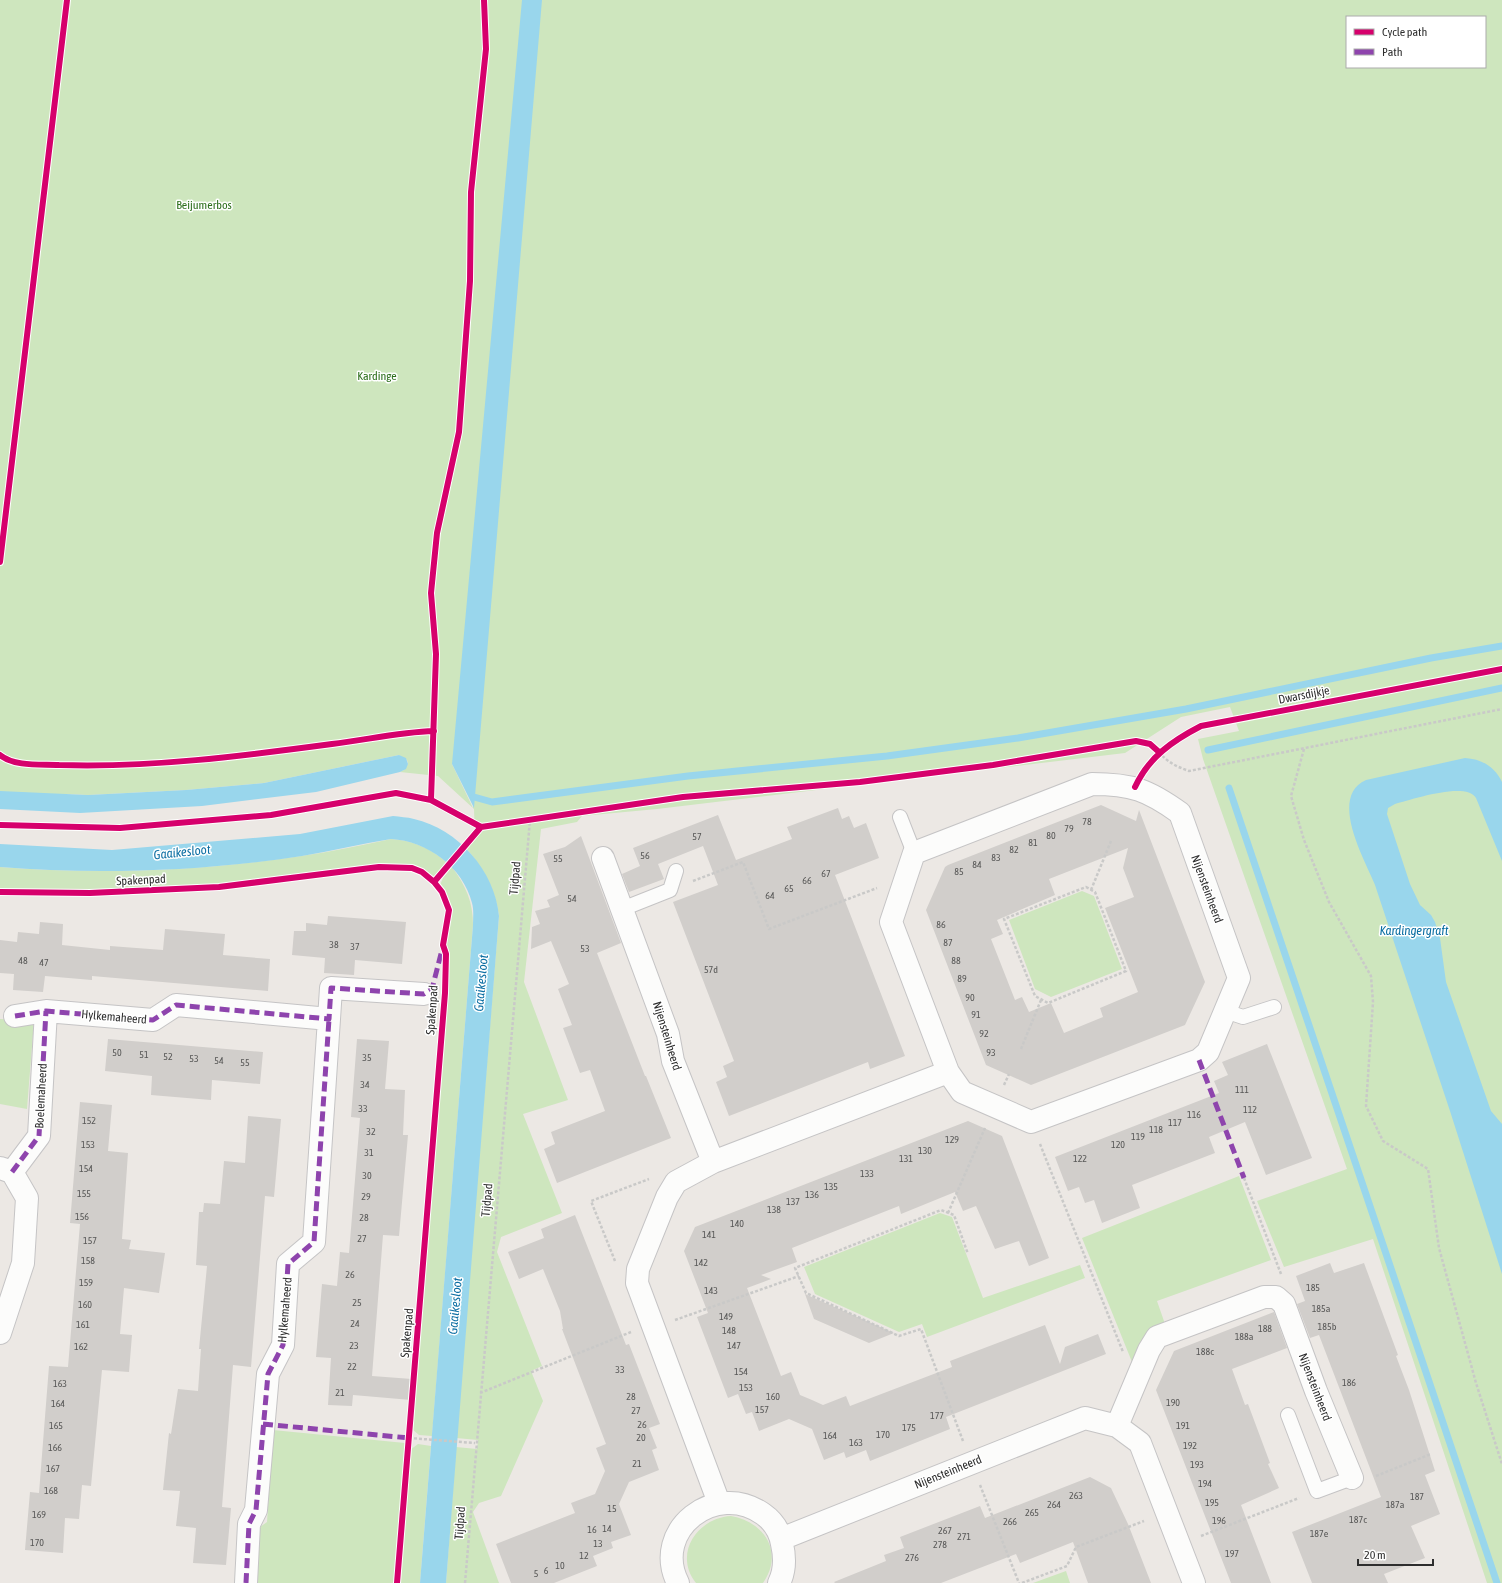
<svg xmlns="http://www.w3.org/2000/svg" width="1502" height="1583" viewBox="0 0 1502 1583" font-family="'Asap Condensed',sans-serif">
<rect width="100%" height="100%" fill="#ece8e4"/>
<path fill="#cee6be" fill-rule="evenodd" d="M0,0h1502v1583h-15l-114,-344 -89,28 -27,-66 90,-32 -144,-410 -5,-20 41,-8 -9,-24 -49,10 -56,36 -468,56 -75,7 -5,6 -36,7 -17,153 44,118 -45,14 39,99 -61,24 -4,15 45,114 -11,5 12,30 -42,95 -22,7 -6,9 26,71h-53l10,-136 21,2 1,-9 -22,-2 43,-522c-3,-26 -16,-47 -32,-67l8,-10 -1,-30 -36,-33 -38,-4 4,-2 4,-6 -1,-4 -8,-5 -135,28 -78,7 -98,5 -22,-1 -66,8zM1347,17h138v50h-138zM479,742l-6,66 -21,-44z
M391,839c20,1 40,9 55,23l-12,15c-15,-15 -36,-13 -55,-13l-159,20 -125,7 -95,-2v-22c99,8 202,4 301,-11 30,-4 60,-11 90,-17z
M452,867c14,19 21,35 21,58l-41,511 -13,-1 -7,-6 33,-408 4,-61 -4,-14 7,-33 -5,-15 -7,-13 3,-7z
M1082,891l12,5 28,73 -71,28 -16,-8 -26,-69z
M0,1019l34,2 -7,88 -27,-5z
M1239,1176l32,84 -114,41 8,23c-21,3 -26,21 -33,38l-50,-124z
M940,1213l12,4 31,81 97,-33 5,13 -158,59 -5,-13 -23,8 -84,-38 -11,-27z
M273,1430l132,13 -11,140h-138l4,-56 7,-5z
M418,1444l13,2 -11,137h-21l11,-133z
M731,1516c34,6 53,37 32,67h-67c-23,-29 1,-65 35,-67z
M1066,1571l4,12h-37z"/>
<path fill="#99d6ec" d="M522,0h20l-68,808 -22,-44z
M399,755l7,3 2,6 -2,5 -6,3 -84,20 -114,14 -122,7 -80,-4v-18l88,4 98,-5 78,-7z
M1465,758c17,1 30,9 37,24v79l-26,-63c-10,-17 -65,2 -81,6l-7,4 -1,6 23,70 10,21 11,10 4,7 5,16 6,44 45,129 11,13v150l-52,-163 -75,-226c-10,-25 -47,-88 -9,-105z
M393,816c7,1 14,1 21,3 44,10 81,52 85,97l-53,667h-26l53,-658c0,-7 1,-15 -1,-22 -9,-36 -45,-62 -81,-64 -30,5 -60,12 -89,17 -98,15 -204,19 -302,11v-23l112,6 188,-16z"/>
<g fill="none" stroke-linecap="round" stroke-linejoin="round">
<path stroke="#99d6ec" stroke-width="7" d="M1208,750l294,-62
M1229,788l268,795
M474,797l18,5 196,-26 199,-20 131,-18 168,-29 245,-51 71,-12"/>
</g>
<path fill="#d1cecb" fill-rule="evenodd" d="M1101,805l35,16 3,-11 66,172 -20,43 -154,60 -45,-20 -60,-155 19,-43 3,-2zM1128,848l-5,20 11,29 -29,11 33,84 -38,16 3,9 -39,16 -13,-30 -22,9 -7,-15 -7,3 -24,-61 12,-5 -6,-14 58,-25 -6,-16z
M838,808l4,11 7,-3 5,12 12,-5 13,35 -44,17 70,181 -35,13 -2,-7 -139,54 -13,-34 11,-5 -4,-11 11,-5 -61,-159 45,-17 -15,-39 -45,18 6,15 -35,13 -7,-18 18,-8 -7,-18 85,-33 18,45 56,-21 -5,-12z
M581,836l40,107 -24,10 48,123h1l25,62 -114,45 -13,-34 11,-5 -4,-12 54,-21 -15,-41 -10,3 -17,-45 9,-3 -14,-36 11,-5 -18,-43 -20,8 1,-22 8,-3 -5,-13 15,-4 -3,-7 12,-5 -16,-41 22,-7z
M328,916l78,6 -4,42 -47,-4 -1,15 -30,-2 1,-15 -33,-3 2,-24h12v-8l21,2z
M40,922l23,2 -1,21 48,5v-4l53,4 2,-21 60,5 -2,21 47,4 -2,32 -176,-15v4l-47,-4 -2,16 -30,-2 1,-16 -14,-1v-33l17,2 1,-10 21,2z
M108,1039l155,13 -3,32 -48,-4 -1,20 -60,-5 1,-19 -47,-5z
M357,1039l32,2 -4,48 20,1 -2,45h5l-9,101 -16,-1 -11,141 40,3 -1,21 -58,-5 -1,11 -24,-1 3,-47 -15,-1 6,-73 15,2 3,-34 9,1 11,-135 -9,-1z
M1267,1044l45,114 -46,17 -21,-53 -36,15 6,16 -83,32 8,23 -38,15 -8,-23 -9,3 -6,-16 -11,4 -13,-34 164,-64 -5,-12 14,-6 -6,-13z
M80,1102l32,3 -4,46 20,2 -6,86 9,1 -2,9 36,4 -6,40 -35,-5 -4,46 12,1 -3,37 -27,-2 -11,116 -9,-1 -3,34 -14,-1 -2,35 -38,-3 5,-58 9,1 10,-127 19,1 12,-143 -10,-1z
M248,1116l33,3 -7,78 -9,-1 -14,171 -18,-2 -11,142 9,1 -5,57 -33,-2 3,-35 -20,-2 4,-35 -17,-1 6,-57 2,1 7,-45 20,2 3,-42h-2l8,-83 -11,-1 3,-53h4l1,-9 16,1 4,-43 21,2z
M968,1121l34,15 47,122 -20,8 -10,-25 -24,8 -19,-43 -13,5 -8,-19 -54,22 -2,-8 -107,42 5,14 -36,13 10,4 -24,9 34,88 10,-4 9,23 12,5 11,5 23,-9 4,10 102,-39 -2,-6 95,-36 15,39 5,-17 33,-13 8,20 -160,63 4,12 -80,32 -4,-11 -20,8 -2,-6 -20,8 -12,-31 -23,-10 -30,12 -7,-19 -6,2 -8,-20 -10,4 -31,-81 11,-4 -24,-62 11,-24z
M575,1215l51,130 3,-1 31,80 -11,4 8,20 -5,2 7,20 -30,12 -10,22 12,31 -20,7 2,6 -20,8 4,10 -43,17h-43l-15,-39 79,-31 -4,-10 24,-9 10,-23 -9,-23 10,-4 -44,-115h1l-3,-18 -17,-42 -24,10 -11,-27 36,-14 -3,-9z
M1330,1263l4,10 30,-10 34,92 -2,1 13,34 26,81 -10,4 15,39 -29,12 14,32 -41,16 4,9h-76l-20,-51 89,-35 -62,-162 -9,3 -13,-34 8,-3 -9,-25z
M805,1294l89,39 -25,10 -55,-24z
M1274,1312l13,36 -55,21 13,36 3,-1 22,59 -2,1 11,24 -38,17 30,78h-40l-75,-193 18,-39z
M1090,1477l21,11 17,36 23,59h-63l-15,-41 -53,21 -4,-9 -75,29h-106l-1,-1 52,-21 -2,-6 20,-7 -4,-11 80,-31 5,12z"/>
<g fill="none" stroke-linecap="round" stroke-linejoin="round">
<g stroke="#c5c4c5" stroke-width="16">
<path id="lane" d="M900,817l14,36
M622,909l48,-19 6,-19
M1225,1011l18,6 31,-10
M1288,1415l29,76 35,-13"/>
</g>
<g stroke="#c5c4c5" stroke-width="24">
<path id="street" d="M1092,784c40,0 56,6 88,29l59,165 -31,74 -9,8 -168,62 -69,-30 -14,-20 -57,-150 23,-69z
M603,858l65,176 5,27 40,101
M15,1016l31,-5 107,9 23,-15 153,14 2,-31 93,6
M0,1168l12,4 15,26 -4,65 -23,70
M12,1172l27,-36 7,-125
M1117,1426l32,-76 8,-13 107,-40h12l8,7 32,87 36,87
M719,1503l-82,-220 1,-14 29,-72 9,-15 37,-20 235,-90
M781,1539l304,-121 32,8 23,17 54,140
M246,1583l3,-59 7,-14 12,-136 15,-29 5,-81 26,-22 15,-223
M678,1583c-27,-53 38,-103 85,-69 10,7 17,18 19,30 3,13 3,27 -3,39"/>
</g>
<path stroke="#c9c9c8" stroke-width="2.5" stroke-dasharray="3 2" stroke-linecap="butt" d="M1304,749l-13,47 13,44 25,62 42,74 2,26 -7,104 17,35 45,28 11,79 37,135 26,81
M1159,752c8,10 18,15 30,19l313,-62
M693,881l50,-19 26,67 108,-41
M1086,887l9,5 31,79 -78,32 -13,-7 -31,-77z
M1091,890l20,-49
M1021,1049l20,-49
M1004,1085l5,-11
M1040,1144l83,208
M1244,1178l37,96
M948,1213l37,-85
M615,1261l-24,-60 58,-22
M675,1320l124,-44
M480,1393l151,-61
M409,1438l66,5
M963,1441l-42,-112 -22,7 -93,-43 -11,-25 146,-58 13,5 14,39
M1376,1476l55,-22
M980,1485l39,98
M1201,1536l98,-38
M465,1583l65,-763
M1022,1583l45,-17 9,-19 68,-26"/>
<use href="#lane" stroke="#fcfcfb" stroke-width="14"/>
<use href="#street" stroke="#fcfcfb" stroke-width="22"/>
<path stroke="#8e44ad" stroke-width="5" stroke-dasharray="10 5" stroke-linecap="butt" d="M15,1016l31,-5 107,9 23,-15 153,14 2,-31 93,6 8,-5 10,-39
M1199,1060l45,118
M12,1172l27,-36 7,-125
M263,1424l146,14
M246,1583l3,-59 7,-14 12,-136 15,-29 5,-81 26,-22 15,-223"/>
<g stroke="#fff" stroke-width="8">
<path id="cycleway" d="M0,562l67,-562
M0,755c15,12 41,9 59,10 91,3 183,-9 273,-21 34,-4 67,-12 102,-13
M1135,787c14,-30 37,-46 66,-61l301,-57
M431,800l5,-146 -5,-61 6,-60 22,-101 11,-151 1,-89 15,-143 -2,-49
M0,825l120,3 151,-13 125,-22 35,7 50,27 202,-30 177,-15 133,-17 143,-24 14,3 9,8
M434,882l47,-55
M0,892l90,1 129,-6 160,-20 33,1 10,4 12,10 8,10 7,18 -6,35 3,9 -1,39 -48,590"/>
</g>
<use href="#cycleway" stroke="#d6006c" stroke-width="6"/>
</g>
<g text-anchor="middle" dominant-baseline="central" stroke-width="3" stroke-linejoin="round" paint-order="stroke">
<g font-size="10" fill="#585857">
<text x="1087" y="821">78</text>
<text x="1069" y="828">79</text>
<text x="1051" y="835">80</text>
<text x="697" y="836">57</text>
<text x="1033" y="842">81</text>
<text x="1014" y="849">82</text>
<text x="645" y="855">56</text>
<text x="996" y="857">83</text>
<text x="558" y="858">55</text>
<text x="977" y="864">84</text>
<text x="959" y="871">85</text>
<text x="826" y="873">67</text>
<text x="807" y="880">66</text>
<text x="789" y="888">65</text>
<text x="770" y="895">64</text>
<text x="572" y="898">54</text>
<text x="941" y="924">86</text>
<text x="948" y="942">87</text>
<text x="334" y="944">38</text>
<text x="355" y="946">37</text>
<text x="585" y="948">53</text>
<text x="23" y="960">48</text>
<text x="956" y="960">88</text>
<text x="44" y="962">47</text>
<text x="711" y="969">57d</text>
<text x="962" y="978">89</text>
<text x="970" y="997">90</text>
<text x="976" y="1014">91</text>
<text x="984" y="1033">92</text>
<text x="117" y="1052">50</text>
<text x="991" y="1052">93</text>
<text x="144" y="1054">51</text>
<text x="168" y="1056">52</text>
<text x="367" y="1057">35</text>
<text x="194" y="1058">53</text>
<text x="219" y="1060">54</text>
<text x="245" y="1062">55</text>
<text x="365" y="1084">34</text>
<text x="1242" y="1089">111</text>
<text x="363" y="1108">33</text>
<text x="1250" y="1109">112</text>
<text x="1194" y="1114">116</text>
<text x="89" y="1120">152</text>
<text x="1175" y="1122">117</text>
<text x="1156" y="1129">118</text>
<text x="371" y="1131">32</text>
<text x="1138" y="1136">119</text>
<text x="952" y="1139">129</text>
<text x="88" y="1144">153</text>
<text x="1118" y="1144">120</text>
<text x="925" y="1150">130</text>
<text x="369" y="1152">31</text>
<text x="906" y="1158">131</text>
<text x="1080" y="1158">122</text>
<text x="86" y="1168">154</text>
<text x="867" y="1173">133</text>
<text x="367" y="1175">30</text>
<text x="831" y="1186">135</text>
<text x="84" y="1193">155</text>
<text x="812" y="1194">136</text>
<text x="366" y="1196">29</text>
<text x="793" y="1201">137</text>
<text x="774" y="1209">138</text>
<text x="82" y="1216">156</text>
<text x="364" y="1217">28</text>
<text x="737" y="1223">140</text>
<text x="709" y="1234">141</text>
<text x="362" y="1238">27</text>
<text x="90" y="1240">157</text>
<text x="88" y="1260">158</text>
<text x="701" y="1262">142</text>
<text x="350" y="1274">26</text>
<text x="86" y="1282">159</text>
<text x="1313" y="1287">185</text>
<text x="711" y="1290">143</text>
<text x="357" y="1302">25</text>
<text x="85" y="1304">160</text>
<text x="1321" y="1308">185a</text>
<text x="726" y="1316">149</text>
<text x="355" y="1323">24</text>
<text x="83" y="1324">161</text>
<text x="1327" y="1326">185b</text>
<text x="1265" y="1328">188</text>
<text x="729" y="1330">148</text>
<text x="1244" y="1336">188a</text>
<text x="354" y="1345">23</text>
<text x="734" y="1345">147</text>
<text x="81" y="1346">162</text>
<text x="1205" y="1351">188c</text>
<text x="352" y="1366">22</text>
<text x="620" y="1369">33</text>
<text x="741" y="1371">154</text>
<text x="1349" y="1382">186</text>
<text x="60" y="1383">163</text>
<text x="746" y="1387">153</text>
<text x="340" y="1392">21</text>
<text x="631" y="1396">28</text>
<text x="773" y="1396">160</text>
<text x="1173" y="1402">190</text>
<text x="58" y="1403">164</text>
<text x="762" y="1409">157</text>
<text x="636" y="1410">27</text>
<text x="937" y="1415">177</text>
<text x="642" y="1424">26</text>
<text x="56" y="1425">165</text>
<text x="1183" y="1425">191</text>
<text x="909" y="1427">175</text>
<text x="883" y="1434">170</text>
<text x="830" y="1435">164</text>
<text x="641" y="1437">20</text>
<text x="856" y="1442">163</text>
<text x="1190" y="1445">192</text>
<text x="55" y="1447">166</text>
<text x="637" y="1463">21</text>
<text x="1197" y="1464">193</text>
<text x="53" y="1468">167</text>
<text x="1205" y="1483">194</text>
<text x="51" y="1490">168</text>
<text x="1076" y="1495">263</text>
<text x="1417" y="1496">187</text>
<text x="1212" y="1502">195</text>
<text x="1054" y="1504">264</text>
<text x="1395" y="1504">187a</text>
<text x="612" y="1508">15</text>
<text x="1032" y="1512">265</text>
<text x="39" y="1514">169</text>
<text x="1358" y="1519">187c</text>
<text x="1219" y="1520">196</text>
<text x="1010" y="1521">266</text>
<text x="607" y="1528">14</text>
<text x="592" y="1529">16</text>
<text x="945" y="1530">267</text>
<text x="1319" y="1533">187e</text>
<text x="964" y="1536">271</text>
<text x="37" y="1542">170</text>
<text x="598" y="1543">13</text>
<text x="940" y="1544">278</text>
<text x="1232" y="1553">197</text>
<text x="584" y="1555">12</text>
<text x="912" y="1557">276</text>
<text x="560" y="1565">10</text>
<text x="546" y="1570">6</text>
<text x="536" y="1573">5</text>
</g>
<g font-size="12" fill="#2c6e1b" stroke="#fff">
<text x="204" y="205">Beijumerbos</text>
<text x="377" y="376">Kardinge</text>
</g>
<g font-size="12" fill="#2e2e2e" stroke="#fff">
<text transform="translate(1304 695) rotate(-11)">Dwarsdijkje</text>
<text transform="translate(515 878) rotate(-85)">Tijdpad</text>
<text transform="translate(141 880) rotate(-3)">Spakenpad</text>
<text transform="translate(1207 889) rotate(70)">Nijensteinheerd</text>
<text transform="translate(432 1010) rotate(-86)">Spakenpad</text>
<text transform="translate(114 1017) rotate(5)">Hylkemaheerd</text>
<text transform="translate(667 1036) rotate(73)">Nijensteinheerd</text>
<text transform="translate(41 1096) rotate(-87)">Boelemaheerd</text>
<text transform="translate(487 1200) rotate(-85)">Tijdpad</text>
<text transform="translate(285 1310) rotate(-85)">Hylkemaheerd</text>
<text transform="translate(407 1333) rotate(-85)">Spakenpad</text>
<text transform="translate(1315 1387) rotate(69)">Nijensteinheerd</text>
<text transform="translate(948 1472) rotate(-22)">Nijensteinheerd</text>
<text transform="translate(460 1523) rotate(-86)">Tijdpad</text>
</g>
<g font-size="13" font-style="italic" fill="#0d6fa3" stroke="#fff">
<text transform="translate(182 852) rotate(-6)">Gaaikesloot</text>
<text x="1414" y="930">Kardingergraft</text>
<text transform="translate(481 983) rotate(-85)">Gaaikesloot</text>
<text transform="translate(455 1306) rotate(-85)">Gaaikesloot</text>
</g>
</g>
<rect x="1346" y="16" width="140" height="52" fill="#ffffff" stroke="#ababab"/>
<rect x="1354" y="29" width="20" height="6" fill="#d6006c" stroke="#ababab"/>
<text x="1382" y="36" font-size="12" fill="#2e2e2e">Cycle path</text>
<rect x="1354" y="49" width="20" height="6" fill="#8e44ad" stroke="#ababab"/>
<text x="1382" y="56" font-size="12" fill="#2e2e2e">Path</text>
<path d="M1358 1559v6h75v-6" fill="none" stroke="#2e2e2e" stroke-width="2"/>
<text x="1364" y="1559" font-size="12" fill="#2e2e2e" stroke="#ffffff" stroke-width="3" paint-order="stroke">20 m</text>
</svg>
